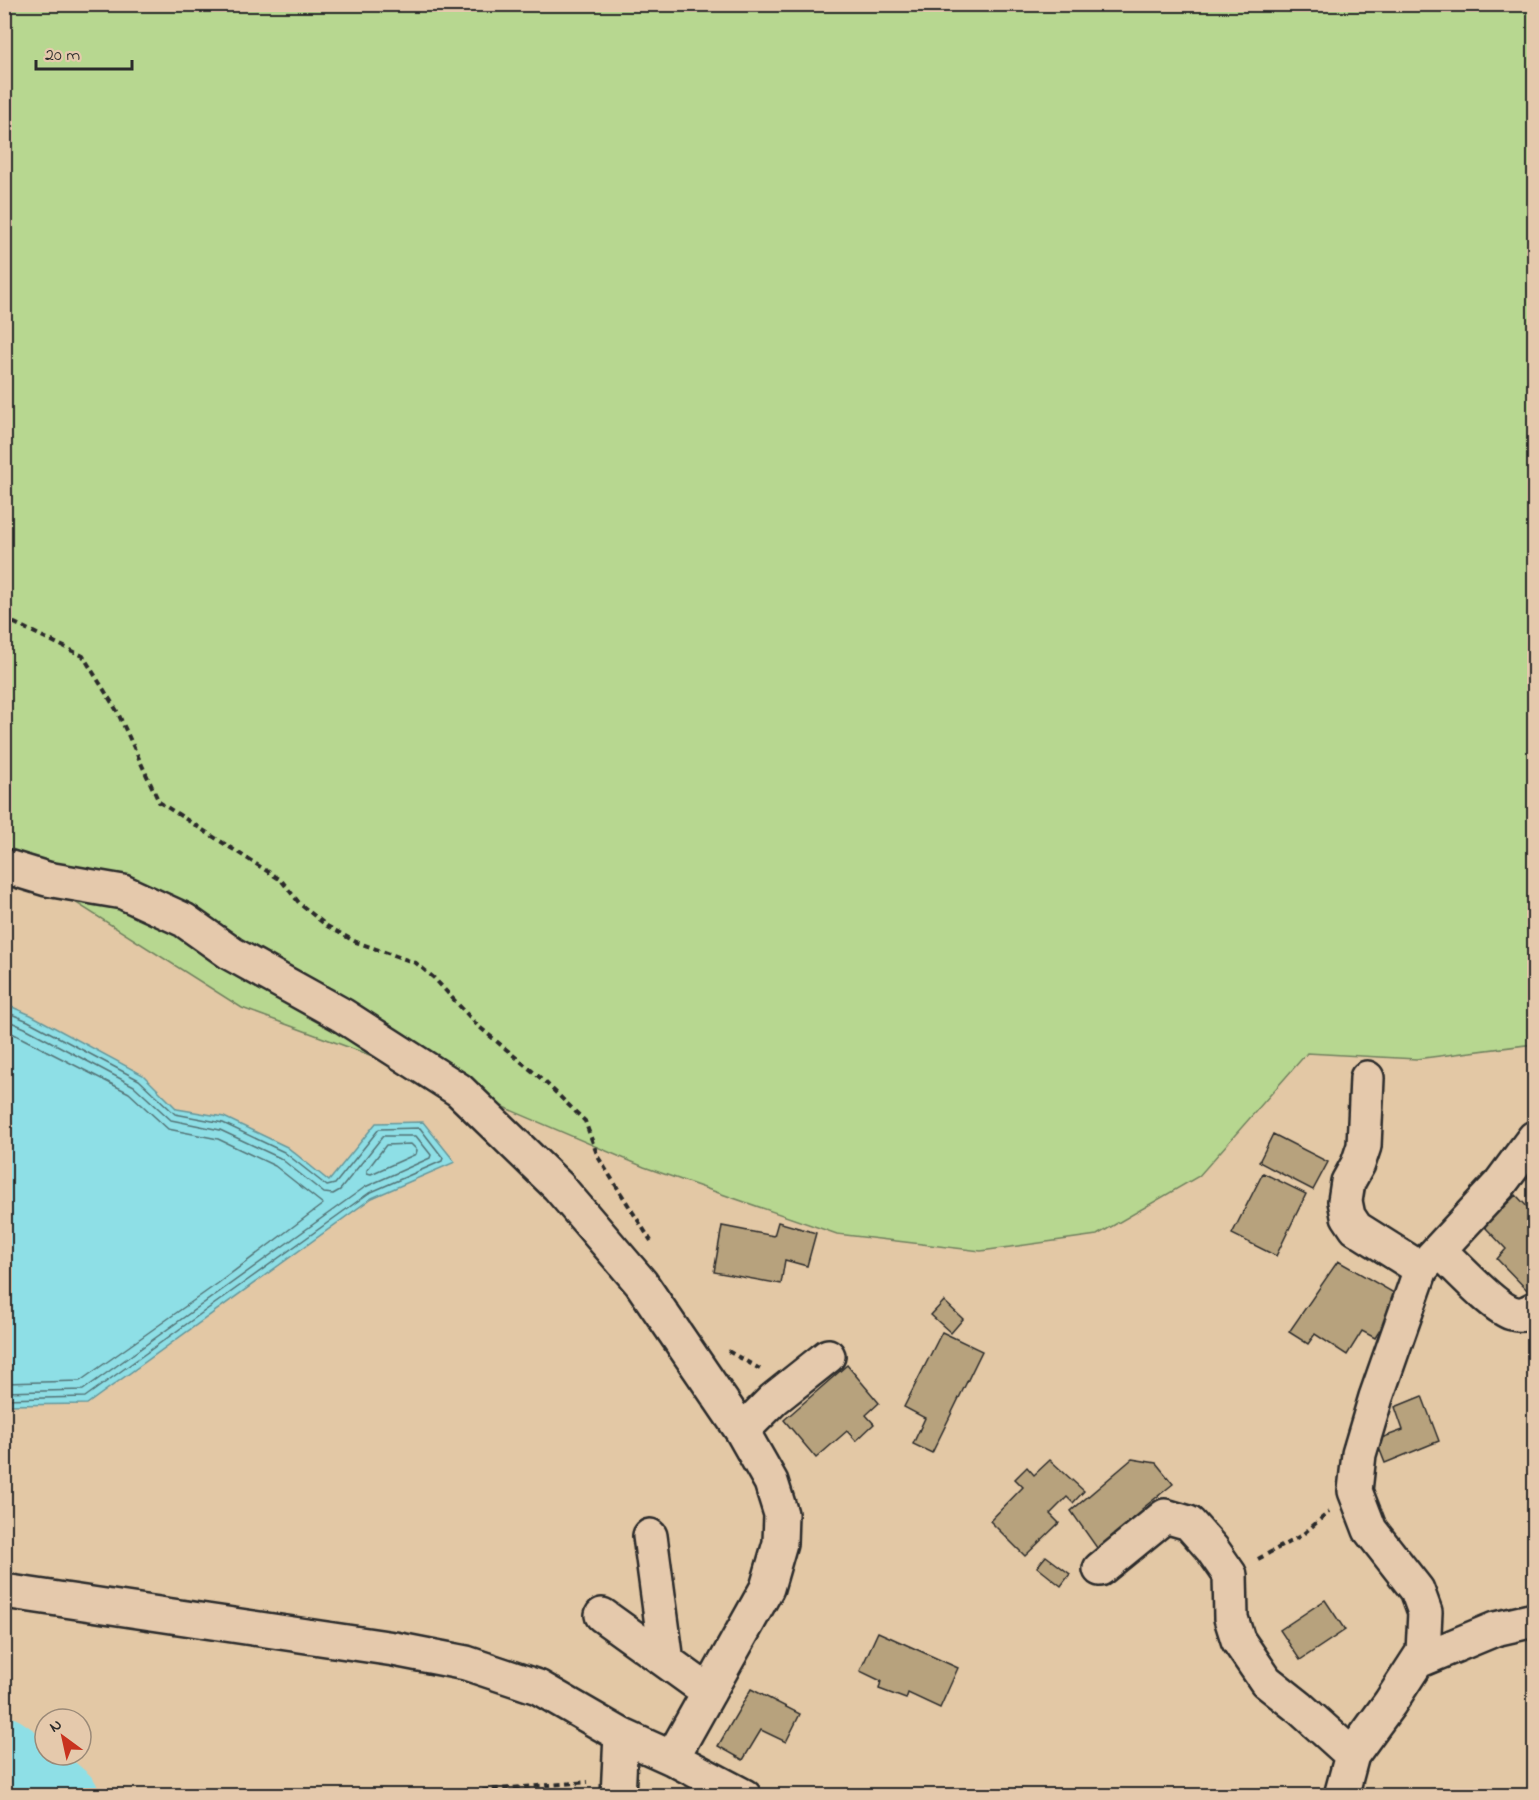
<svg xmlns="http://www.w3.org/2000/svg" width="1539" height="1800" viewBox="0 0 1539 1800" font-family="'Indie Flower',sans-serif">
<rect width="100%" height="100%" fill="#e3c8a5"/>
<filter id="ink" filterUnits="userSpaceOnUse"><feTurbulence type="fractalNoise" baseFrequency=".0167" numOctaves="2"/><feDisplacementMap in="SourceGraphic" scale="12" xChannelSelector="R" yChannelSelector="G"/><feConvolveMatrix kernelMatrix="1 2 1 2 8 2 1 2 1" color-interpolation-filters="sRGB"/></filter>
<g filter="url(#ink)">
<path fill="#b7d790" stroke="#71815e" stroke-width="1.5" d="M4,5h1530v1039l-118,15 -109,-6 -108,123 -102,59 -116,16 -144,-17 -193,-67 -190,-81 -212,-78 -213,-135 -25,-19z"/>
<path fill="#8edfe6" stroke="#66979b" stroke-width="1.5" d="M5,1004l26,11 112,60 34,34 47,8 63,30 42,34 47,-58 47,-1 32,40 -83,36 -285,206 -82,1z"/>
<g fill="none" stroke-linecap="round" stroke-linejoin="round">
<path stroke="#537376" stroke-width="1.5" d="M4,1011l24,10 111,59 36,34 48,9 61,29 43,34 8,-2 44,-55 41,-1 23,30 -1,3 -73,32 -284,204 -81,2
M4,1019l21,9 109,58 37,34 49,10 60,28 44,35 9,1 7,-4 43,-54h33l15,19 -1,3 -65,29 -282,203 -79,2
M4,1029l125,64 39,36 50,10 57,27 48,38 -106,80 -137,97 -76,2
M411,1144l6,6 -1,4 -45,20 -4,-1v-3l19,-25z"/>
<path stroke="#8edfe6" stroke-width="58" d="M4,1745l32,22 34,29"/>
</g>
<path fill="#b7a27d" stroke="#2b2b2b" stroke-width="1.5" d="M1273,1134l55,28 -15,28 -54,-28z
M1263,1173l43,21 -30,62 -44,-22z
M1516,1195l18,19v77l-3,3 -34,-35 9,-10 -22,-23z
M778,1222l38,11 -9,33 -22,-6 -4,24 -67,-12 8,-46 52,10z
M1338,1261l63,36 -26,41 -13,-7 -15,24 -32,-21 -7,10 -19,-12z
M944,1301l19,18 -12,14 -20,-18z
M942,1332l40,19 -50,102 -19,-9 12,-26 -21,-11z
M847,1365l32,38 -13,12 8,9 -18,17 -9,-10 -31,27 -32,-38z
M1422,1396l17,45 -54,22 -9,-23 27,-10 -8,-23z
M1132,1459l24,4 17,21 -31,25 4,11 -44,35 -31,-44z
M1050,1460l34,31 -11,12 -6,-6 -17,17 9,9 -34,33 -35,-35 33,-34 -8,-8 12,-12 7,8z
M1046,1556l24,18 -9,12 -24,-19z
M1325,1600l20,30 -45,30 -20,-30z
M878,1632l80,36 -18,40 -32,-15 -2,6 -27,-10 2,-8 -21,-10z
M751,1689l49,25 -14,28 -25,-12 -18,30 -25,-14z"/>
<g fill="none" stroke-linecap="round" stroke-linejoin="round">
<g stroke="#2b2b2b" stroke-width="38">
<path id="minor" d="M4,866l43,13 76,13 61,28 48,34 110,61 117,75 99,96 83,97 101,148 29,51 10,32 -1,29 -13,45 -95,170
M1367,1078l-3,68 -6,18 -10,18 -3,19 3,15 8,12 65,41
M1439,1250c16,15 54,57 73,63 9,3 15,0 22,-4
M742,1431l32,-32 54,-43
M650,1536l17,126
M1100,1569l65,-53 24,7 23,26 18,26 1,43 7,22 28,41 34,27 52,47
M4,1591l390,58 72,14 72,24 83,48 51,23 72,38
M602,1615l107,77
M1418,1661l77,-32 39,-9
M618,1796l3,-61
M1341,1796l11,-41 38,-52 33,-51 2,-40 -8,-22 -47,-60 -15,-39 4,-37 17,-57 45,-128 78,-84 35,-47"/>
</g>
<path stroke="#2b2b2b" stroke-width="4" stroke-dasharray="6 4.5" stroke-linecap="butt" d="M4,618l79,38 34,55 42,91 122,78 19,24 27,22 29,16 60,21 18,15 43,47 66,55 42,41 13,36 53,84
M728,1351l32,18
M1258,1559l44,-24 27,-23
M409,1796l179,-14"/>
<use href="#minor" stroke="#e5c9ac" stroke-width="33"/>
</g>
</g>
<rect width="1539" height="1800" fill="none" stroke="#e5c9ac" stroke-width="24"/>
<rect x="12" y="12" width="1515" height="1776" fill="none" stroke="#2b2b2b" stroke-width="2" filter="url(#ink)"/>
<g transform="translate(63 1737) rotate(327)"><circle r="28" fill="#e5c9ac" stroke="#9b8a78" stroke-width="1.5"/>
<path d="M0-4.5L10 22L0 15L-10 22Z" fill="#c8321e"/>
<text y="-9" font-size="16" font-weight="bold" text-anchor="middle" fill="#2b2b2b">N</text>
</g>
<path d="M36 60v9h96v-9" fill="none" stroke="#2b2b2b" stroke-width="3"/>
<text x="45" y="60" font-size="18" fill="#2b2b2b" stroke="#e5c9ac" stroke-width="4.5" paint-order="stroke">20 m</text>
</svg>
